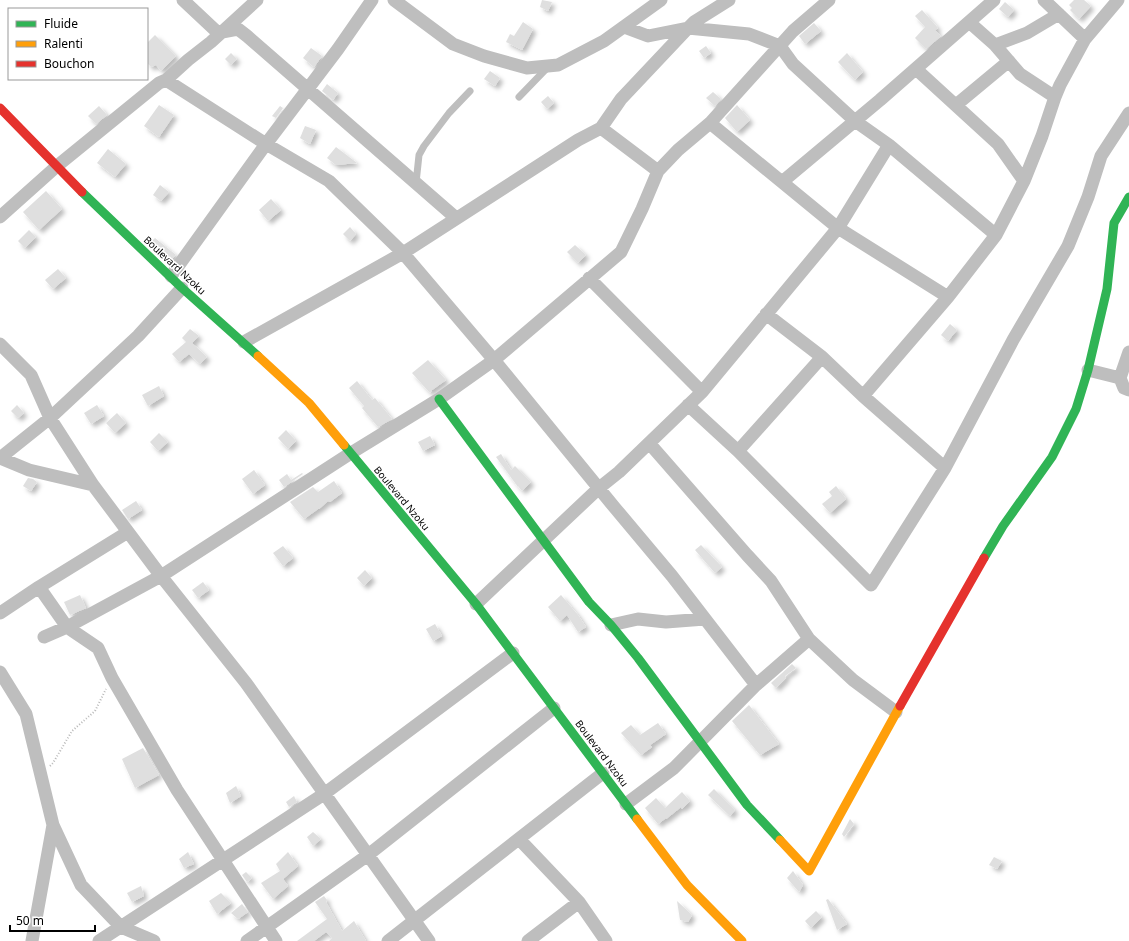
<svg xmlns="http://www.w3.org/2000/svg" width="1129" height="941" viewBox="0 0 1129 941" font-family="'Noto Sans',sans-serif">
<defs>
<filter id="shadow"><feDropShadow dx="3.5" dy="3.5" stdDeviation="2" flood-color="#0004"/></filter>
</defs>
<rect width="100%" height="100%" fill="#fff"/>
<path fill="#dfdfdf" filter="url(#shadow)" d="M542,0l10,2 -4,9 -8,-4z
M1074,0h10l7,6 -12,13 -9,-9 2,-2 -3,-3z
M1005,2l9,8 -6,7 -9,-8z
M922,10l16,18 -3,2 6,6 -15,13 -11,-11 10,-11 -10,-11z
M523,22l10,7 -11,21 -16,-8 4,-8 4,2z
M814,23l7,8 -16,13 -6,-8z
M155,35l21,21 -15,15 -5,-6 -5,2 -4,-4v-20z
M706,46l5,7 -7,5 -5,-7z
M311,48l11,8 -8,11 -11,-9z
M231,53l6,6 -6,6 -6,-6z
M847,53l16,19 -8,8 -17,-18z
M490,71l10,7 -5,8 -11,-7z
M327,84l11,9 -5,7 -11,-9z
M713,92l8,7 -6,7 -9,-8z
M548,96l6,7 -7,6 -6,-7z
M159,105l15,10 -15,22 -15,-11z
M737,105l13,15 -13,12 -12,-14z
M99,106l8,9 -11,9 -8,-8z
M280,106l3,2 -7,10 -4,-2z
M305,126l11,4 -6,14 -10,-6z
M336,147l21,16 -21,2 -9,-7z
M108,149l18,15 -11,13 -18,-14z
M160,185l9,7 -8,9 -8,-6z
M46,191l16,18 -23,21 -16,-18z
M271,199l10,11 -13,11 -9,-11z
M350,227l6,7 -6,7 -7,-7z
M29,230l7,7 -11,11 -7,-7z
M155,238l21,17 -6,6 -19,-19z
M575,245l11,10 -8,8 -11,-11z
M58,269l8,9 -13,11 -8,-9z
M950,324l7,6 -9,11 -7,-6z
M190,329l9,7 -7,7 15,14 -7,7 -11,-10 -10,8 -7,-8 14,-12 -4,-4z
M428,360l18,20 -14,10 -2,3 -18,-20z
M357,381l15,19 3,-2 17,21 -14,8 -16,-19 2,-2 -15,-18z
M159,386l5,10 -16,10 -6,-11z
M17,405l7,8 -6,5 -7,-7z
M97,405l7,11 -13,8 -7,-11z
M117,413l9,10 -11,10 -9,-10z
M286,430l10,11 -8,8 -10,-11z
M159,433l9,9 -10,9 -8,-9z
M430,436l5,9 -12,6 -5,-9z
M501,454l10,16 4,-4 16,16 -9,9 -4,-5v1l-22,-30z
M254,470l11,15 -12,9 -11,-15z
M302,473l1,1 -19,13 -5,-7 8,-6 4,6z
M28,478l5,1 4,3 -6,9 -8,-5z
M334,481l8,12 -12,9 -2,-1 -9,8h-1l-14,10 -14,-17 23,-15 5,5z
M836,486l10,13 -16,14 -8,-9 10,-8 -3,-4z
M136,501l6,9 -14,9 -6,-9z
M701,545l21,22 -7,6 -20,-23z
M283,546l10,12 -10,8 -10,-13z
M365,570l7,8 -8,8 -7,-8z
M203,582l6,8 -11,8 -6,-8z
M80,595l6,13 -16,7 -6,-13z
M561,595l17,20 8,12 -8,5 -11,-17 -7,6 -12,-14z
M435,624l7,12 -9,5 -7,-12z
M792,664l4,4 -11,8 1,2 -10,10 -5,-5z
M749,705l30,39 -19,11 -28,-34z
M658,723l8,11 -16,11 2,2 -11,8 -20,-22 10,-8 9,10z
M143,748l16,27 -24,13 -13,-29z
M236,786l5,10 -11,7 -4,-10z
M714,789l21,21 -5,6 -22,-21z
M682,792l8,9 -8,8 -1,-2 -15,12v-1l-8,6 -13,-16 11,-10 9,10z
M294,796l3,6 -8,5 -3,-5z
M850,819l4,5 -10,13 -2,-3z
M313,832l8,7 -8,7 -6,-9z
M188,852l6,12 -10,4 -5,-9z
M288,852l10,14 -15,13 5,7 -15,13 -12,-16 19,-12 -4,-7z
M994,857l8,4 -5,8 -8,-4z
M793,871l10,14 -4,7 -12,-14z
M246,872l6,6 -5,4 -5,-7z
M141,886l3,10 -12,6 -5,-9z
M221,893l10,10 -14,11 -8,-13z
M324,896l3,4 -1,2 16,29 12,-10 12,20h-37l3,-3 -6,-6 -12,9h-17l30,-22 -12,-17z
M828,899l19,25 -10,6 -11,-30z
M677,901l15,14 -4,7 -8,-2z
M242,904l6,8 -10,7 -7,-6z
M816,911l6,6 -11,11 -6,-7z"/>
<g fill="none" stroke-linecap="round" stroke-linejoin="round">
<path stroke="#b9b9b9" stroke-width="2" stroke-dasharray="1 2" stroke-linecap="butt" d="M50,766l3,-3 19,-32 23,-20 11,-22"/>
<path stroke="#bebebe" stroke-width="7" d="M519,97l29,-30
M416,183l3,-28 5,-9 25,-33 21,-22"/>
<path stroke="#bebebe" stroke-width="13" d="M183,0l32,30 7,2 16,-3 9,7 209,182
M394,0l59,44 31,12 43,12 31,-3 46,-24 57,-41
M1044,0l41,39
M969,22l26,23 25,29 35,23
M624,27l24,9 40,-8 61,6 31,12 13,18 62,57 34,24 107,90
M995,45l32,-12 32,-19
M916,69l82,75 26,37
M166,80l100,64 63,37 74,72 91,107 121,148 57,68 84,109
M956,105l53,-44
M710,123l128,105 110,69
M601,128l57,43
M782,182l98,-82 114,-100
M0,217l57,-51 102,-83 7,-3 22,-20 23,-18 46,-42
M171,276l95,-132 72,-95 34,-49
M589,278l113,114
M766,314l56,43 41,39 82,72
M244,342l159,-89 175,-113 23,-12 20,-29 67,-71 6,-6 35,-22
M0,344l31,31 19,43 43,67
M1129,352l-9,26 4,10 5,2
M1088,370l32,8
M863,396l85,-99 48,-62 28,-54 18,-45 13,-39 5,-12 25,-46 33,-39
M688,405l50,46 133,134 74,-117 68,-128 55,-94 20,-49 13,-41 28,-43
M649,443l98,112 24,26 38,58 44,41 43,32
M738,451l84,-94
M0,458l29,12 64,15 68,91 85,107 183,258
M0,458l50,-40 88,-82 44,-48
M39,587l28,40 31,21 14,30 65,112 99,151
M476,604l123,-116 20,-16 83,-80 136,-164 51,-83
M0,613l39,-26 89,-55
M611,625l27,-6 28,3 39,-3
M44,637l23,-10 94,-51 190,-123 88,-54 55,-39 127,-108 21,-43 16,-38 20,-21 32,-27 83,-92 36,-31
M0,672l26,42 27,111 28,60 40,42 33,14
M626,804l48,-36 82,-83 53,-46
M519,839l60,63 27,39
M32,941l21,-116
M99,941l225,-147 189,-141
M247,941l121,-86 186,-147
M388,941l215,-168
M528,941l51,-39"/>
<path stroke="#30b455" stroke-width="9" d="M82,192l100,96 76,68
M439,399l150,203 22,23 27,33 109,147 33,35
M344,445l132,159 161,215
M984,558l19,-32 49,-69 24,-48 12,-39 19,-81 7,-66 15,-26"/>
<path stroke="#ff9f0a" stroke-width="9" d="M258,356l51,47 35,42
M637,819l50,66 55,56
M780,840l29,31 91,-165"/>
<path stroke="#e5322d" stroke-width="9" d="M0,108l82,84
M900,706l84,-148"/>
</g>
<g text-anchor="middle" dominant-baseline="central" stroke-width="3" stroke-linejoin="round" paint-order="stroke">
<g font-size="10" fill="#000" stroke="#fff">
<text transform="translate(175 265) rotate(43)">Boulevard Nzoku</text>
<text transform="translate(402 498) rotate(50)">Boulevard Nzoku</text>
<text transform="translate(602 753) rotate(53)">Boulevard Nzoku</text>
</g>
</g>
<rect x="8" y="8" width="140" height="72" fill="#ffffff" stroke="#999999"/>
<rect x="16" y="21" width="20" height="6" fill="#30b455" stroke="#999999"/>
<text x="44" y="28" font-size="12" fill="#000000">Fluide</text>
<rect x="16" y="41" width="20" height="6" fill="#ff9f0a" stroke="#999999"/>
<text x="44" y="48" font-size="12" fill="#000000">Ralenti</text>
<rect x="16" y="61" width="20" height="6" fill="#e5322d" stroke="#999999"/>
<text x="44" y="68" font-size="12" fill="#000000">Bouchon</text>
<path d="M10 925v6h85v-6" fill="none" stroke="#000000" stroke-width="2"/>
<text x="16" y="925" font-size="12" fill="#000000" stroke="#ffffff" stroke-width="3" paint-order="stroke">50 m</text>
</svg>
